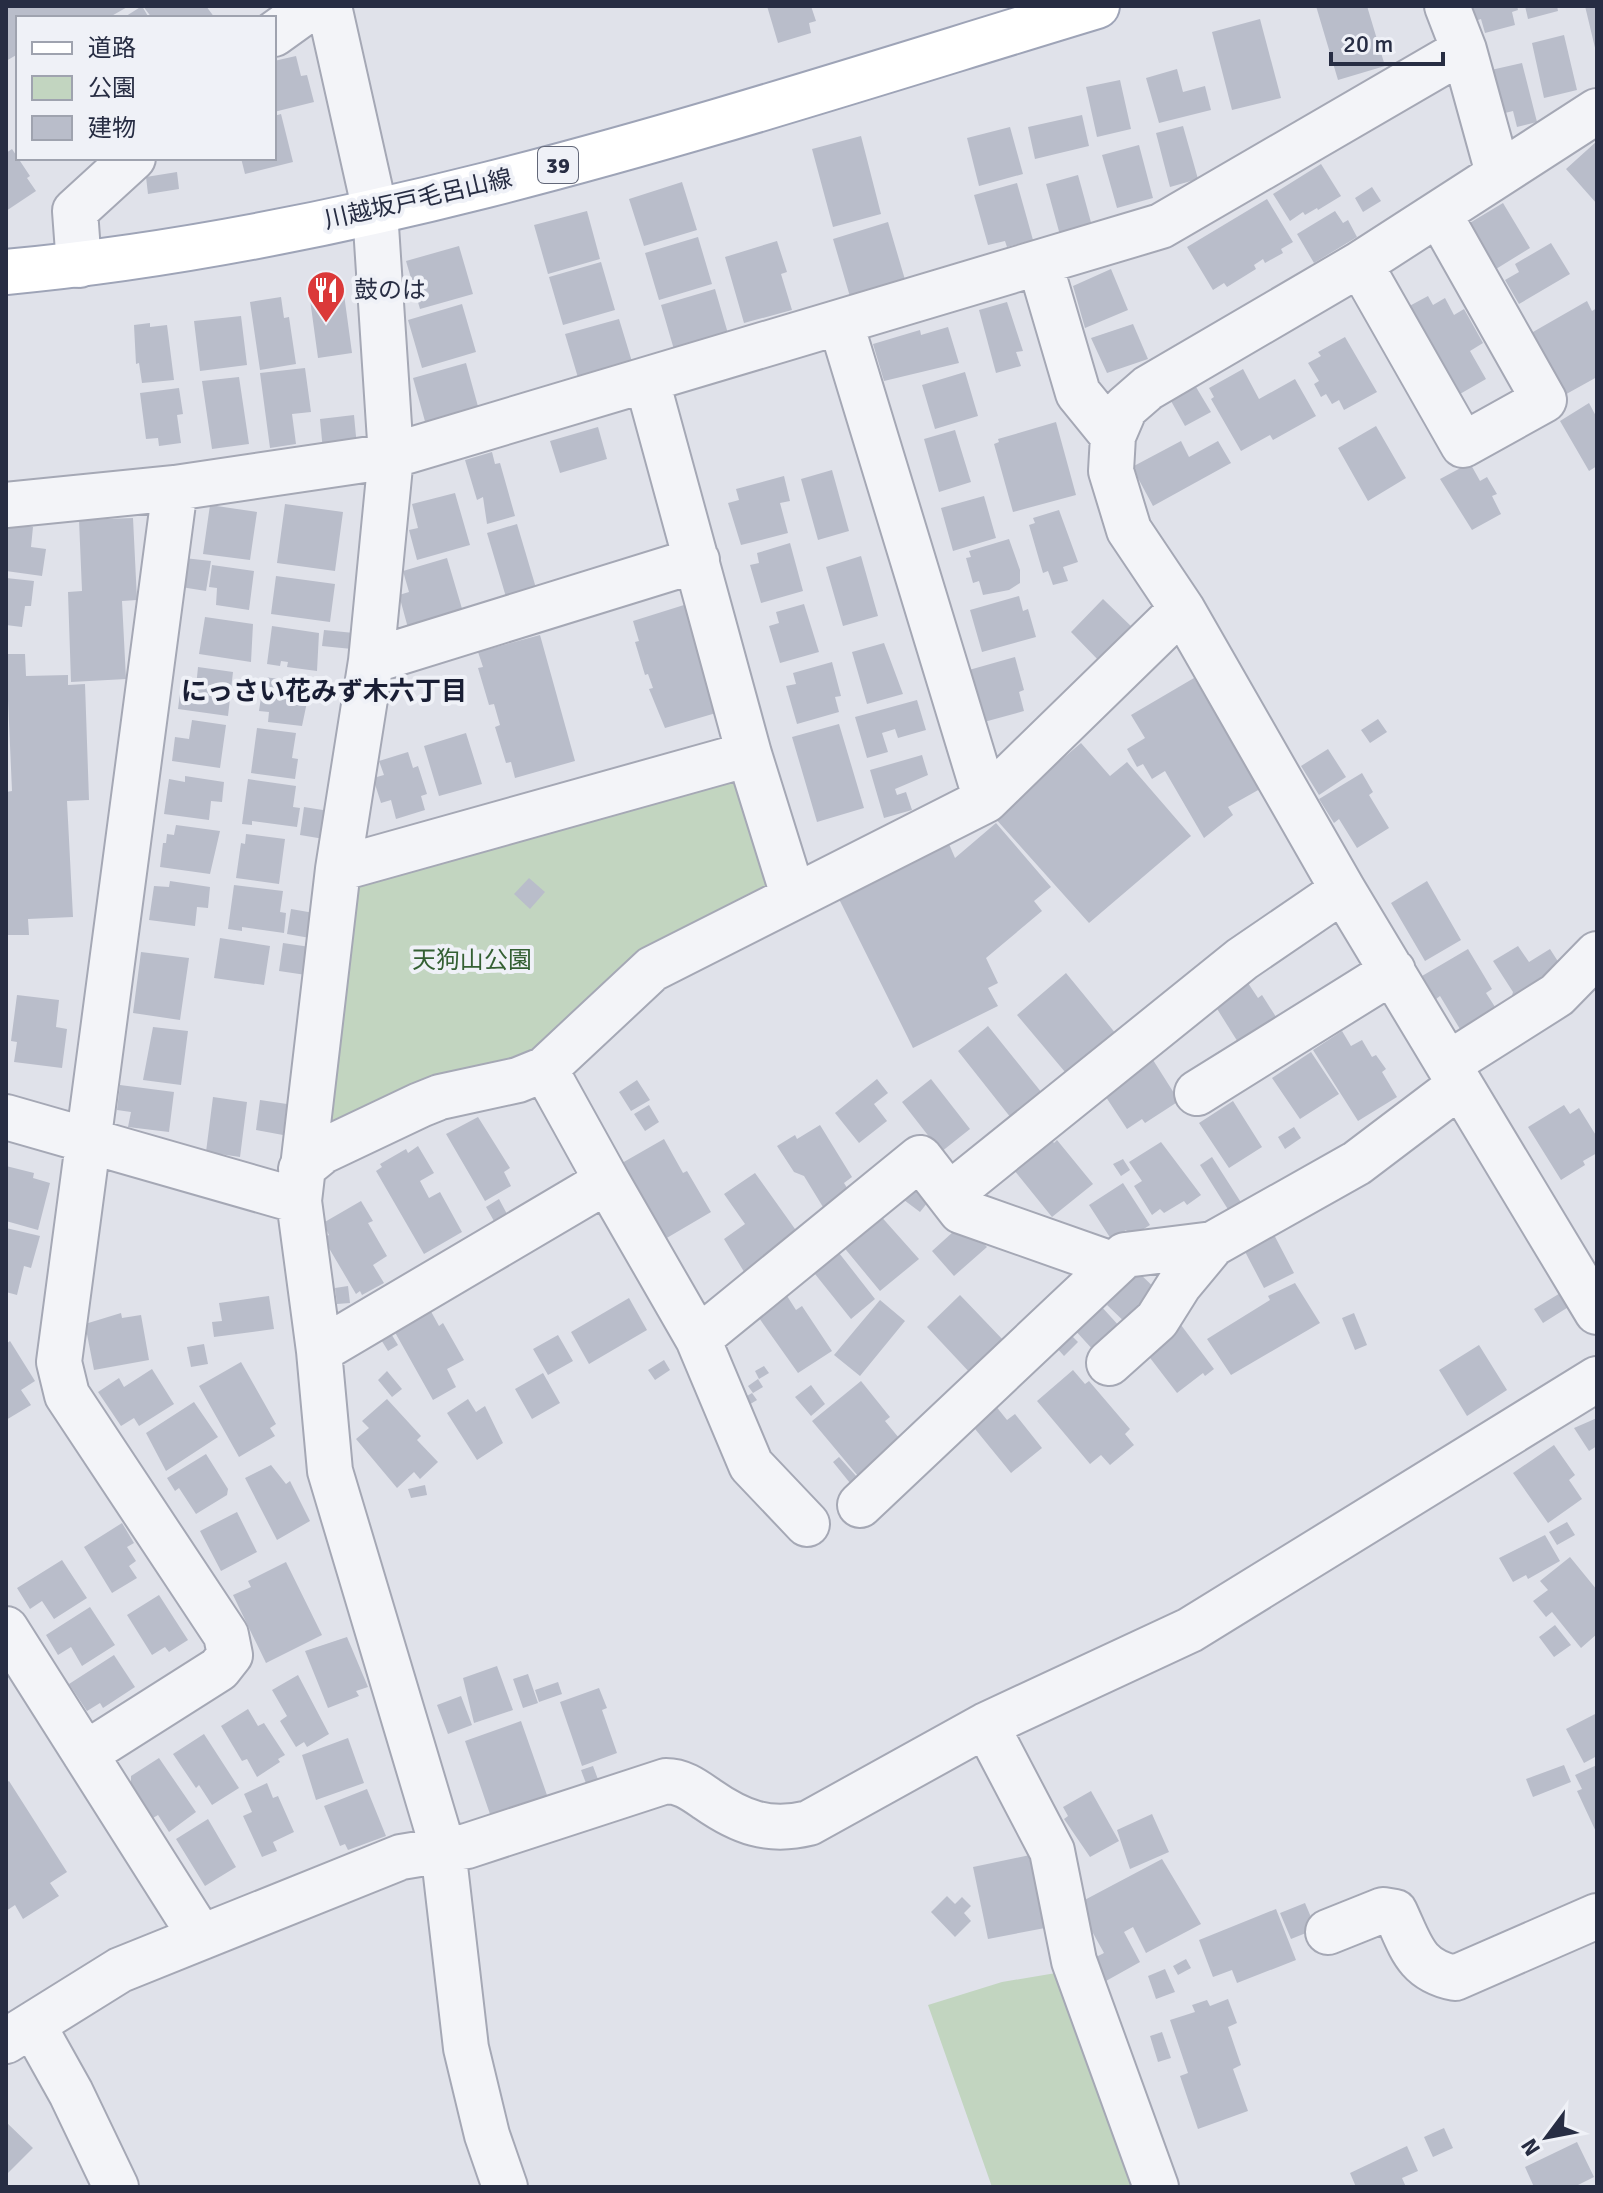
<svg xmlns="http://www.w3.org/2000/svg" width="1603" height="2193" viewBox="0 0 1603 2193" font-family="Signika,'Noto Sans JP',sans-serif">
<rect width="100%" height="100%" fill="#e0e2ea"/>
<path fill="#c2d5c0" d="M731,770l44,111 -232,164 -24,13 -181,67 -17,-12 37,-229z
M1056,1973l82,214h-146l-64,-182 74,-23z"/>
<path fill="#b9bdca" d="M6,6h123l-21,12h-90v36l-12,7z
M142,6l7,12h-26z
M143,6h63l9,12h-63z
M767,6h44l5,15 -7,2 2,10 -33,10z
M1316,6h51l18,60 -47,14z
M1471,6h46l1,4 -6,2 3,13 -30,8 -4,-14 -6,2z
M1525,6h32l1,5 -30,8z
M1585,6h12v46h-1z
M1260,19l21,79 -49,12 -20,-78z
M1564,35l13,55 -33,8 -12,-55z
M296,56l5,20 6,-1 7,27 -40,10v-51z
M1522,63l15,59 -20,5 -4,-16 -12,3 -10,-44z
M1177,69l6,23 22,-6 6,24 -52,13 -13,-45z
M1120,80l11,49 -34,8 -11,-50z
M281,114l12,48 -48,12 -4,-16h33v-42z
M1082,115l7,31 -54,13 -7,-32z
M1183,126l15,53 -28,8 -14,-54z
M1010,127l13,47 -44,12 -12,-48z
M861,136l20,78 -48,13 -21,-78z
M1597,141v63l-31,-35z
M1139,145l14,53 -36,10 -15,-53z
M12,149l18,27 -3,2 9,13 -30,20v-58z
M1321,164l20,32 -23,14 -1,-2 -12,7 -2,-3 -13,9 -17,-27z
M177,172l2,17 -31,5 -2,-17z
M1078,175l14,51 -32,9 -14,-51z
M682,182l15,48 -53,16 -15,-47z
M1017,183l16,57 -26,7 -2,-6 -17,4 -14,-50z
M1372,187l9,14 -18,11 -8,-14z
M1267,199l26,43 -12,7 2,4 -18,10 -2,-4 -9,6 2,4 -29,18 -3,-4 -11,7 -26,-43z
M1503,203l27,45 -34,21 -28,-45z
M587,211l13,48 -52,15 -14,-49z
M1335,211l8,12 5,-3 9,17 -43,26 -17,-29z
M888,222l18,61 -55,17 -18,-61z
M698,237l14,47 -53,16 -14,-47z
M777,241l10,31 -6,2 11,36 -48,13 -19,-66z
M1551,243l19,31 -51,30 -14,-24 14,-8 -4,-8z
M459,246l14,48 -53,15 -14,-48z
M601,262l14,48 -52,15 -14,-48z
M1111,269l17,41 -43,18 -12,-42z
M343,287l9,66 -34,5 -9,-66z
M715,289l14,48 -54,16 -14,-48z
M1428,296l5,9 12,-7 9,17 10,-6 19,34 -13,8 16,28 -33,19 -51,-88z
M281,297l3,21 5,-1 7,47 -36,6 -10,-68z
M1587,301l5,10 5,-3v69l-36,20 -35,-61z
M1007,302l16,49 -7,1 5,14 -25,7 -17,-63z
M462,304l14,48 -54,16 -14,-48z
M241,316l6,49 -47,6 -6,-50z
M619,319l14,46 -54,16 -14,-47z
M150,323v4l17,-2 7,55 -32,3 -3,-20 -3,1 -2,-39z
M1133,324l15,35 -41,14 -16,-35z
M948,327l11,36 -75,18 -11,-37 47,-14 1,5z
M1345,337l32,55 -33,18 -5,-10 -7,4 -6,-10 -5,3 -7,-13 5,-3 -11,-18 13,-7 -3,-4z
M466,363l13,47 -53,15 -13,-47z
M305,368l6,44 -19,2 4,30 -26,4 -10,-75z
M1243,369l16,30 36,-20 21,37 -43,24 -3,-5 -29,16 -30,-52 3,-2 -5,-9z
M965,372l13,44 -43,13 -13,-44z
M239,377l10,67 -37,5 -10,-68z
M1196,387l15,25 -26,14 -14,-25z
M179,388l4,26 -6,1 4,28 -22,3 -1,-8 -12,1 -6,-46z
M1589,403l8,15v48l-8,5 -29,-50z
M354,415l3,32 -34,4 -3,-32z
M1056,422l20,73 -63,17 -19,-68 5,-2 -1,-3z
M1376,426l30,52 -38,23 -30,-53z
M598,427l9,32 -47,14 -10,-32z
M955,430l16,52 -32,10 -15,-53z
M1181,441l8,16 29,-16 13,22 -78,43 -21,-39z
M492,452l3,12 5,-1 15,53 -28,8 -4,-27 -6,3 -12,-40z
M1470,463l10,18 7,-4 10,17 -5,2 9,18 -29,16 -32,-51z
M832,470l17,61 -31,9 -17,-61z
M784,476l6,25 -10,2 8,30 -47,12 -13,-42 11,-3 -3,-11z
M455,493l15,52 -53,15 -8,-30 9,-2 -6,-24z
M984,496l12,42 -43,13 -12,-43z
M285,504l58,8 -8,59 -58,-8z
M210,505l47,7 -7,48 -47,-6z
M1059,510l19,52 -15,5 5,14 -15,4 -5,-14 -5,2 -14,-48 6,-2 -2,-5z
M133,518l4,82 -15,1 4,78 -55,3 -3,-90 14,-1 -3,-71z
M6,523l27,4 -2,20 15,2 -4,27 -36,-5z
M517,524l19,64 -30,9 -19,-64z
M1009,539l11,31v13l-11,7 -26,5 -4,-14 -6,2 -7,-25 5,-1 -2,-6z
M790,543l13,48 -42,12 -11,-38 9,-2 -2,-10z
M861,556l17,60 -35,10 -17,-59z
M184,558l27,3 -5,30 -25,-4z
M447,558l16,54 -55,16 -9,-33 10,-3 -6,-21z
M212,565l42,6 -5,39 -33,-5 1,-17 -8,-1z
M276,576l59,8 -5,38 -59,-8z
M6,578l28,3 -3,25h-6l-3,21 -16,-2z
M1019,596l4,15 5,-2 8,28 -54,15 -12,-42z
M1103,599l33,32 -33,34 -32,-33z
M804,604l15,48 -39,11 -11,-37 10,-3 -3,-11z
M684,605l32,108 -51,15 -16,-39 4,-1 -5,-14 -3,1 -10,-33 4,-1 -6,-20z
M205,617l48,7 -2,38 -52,-8z
M272,626l47,7 -2,38 -30,-4 1,-5 -7,-1 -1,5 -13,-2z
M324,630l30,3 -2,16 -30,-3z
M540,635l35,126 -60,17 -4,-16 -5,1 -11,-36 5,-2 -6,-21 -5,1 -11,-37 5,-1 -5,-15z
M884,643l19,51 -36,10 -15,-52z
M6,654h19l1,22 42,-1v10l17,-1 4,116 -22,1 6,116 -45,2 1,16h-23v-143l6,-1z
M1015,657l9,33 -5,2 5,19 -40,11 -15,-52z
M832,662l9,34 -6,1 4,15 -42,12 -11,-38 10,-2 -3,-11z
M198,667l35,5 -5,44 -50,-7 3,-23 15,1z
M264,677l47,6 -9,43 -34,-4 1,-10 -10,-1z
M1194,678l66,111 -32,18 5,8 -29,23 -39,-67 -13,8 -9,-15 -6,3 -10,-18 18,-11 -14,-23z
M917,700l9,30 -28,8 -3,-9 -13,4 6,19 -21,6 -12,-41z
M1378,719l9,13 -17,11 -9,-13z
M192,720l34,5 -6,43 -48,-7 3,-24 14,2z
M839,724l25,84 -47,14 -25,-85z
M257,728l39,5 -4,25 6,1 -3,20 -44,-6z
M466,733l16,51 -43,12 -15,-50z
M1081,743l29,33 17,-14 64,74 -102,87 -95,-106z
M1328,749l18,28 -27,18 -18,-29z
M408,752l5,16 5,-2 9,28 -6,2 4,14 -29,9 -5,-19 -10,3 -8,-25 11,-3 -5,-14z
M922,755l6,20 -33,14 2,6 9,-3 6,18 -28,8 -14,-48z
M1362,773l11,19 -4,3 20,33 -32,20 -18,-29 -5,4 -15,-24z
M185,776l39,6 -2,20 -11,-1 -2,19 -45,-6 5,-35 16,3z
M248,779l48,7 -3,21 7,1 -3,19 -45,-6v4l-10,-1z
M304,807l25,4 -5,28 -24,-4z
M996,823l55,64 -17,14 8,10 -56,47 12,25 -10,5 10,18 -85,42 -74,-149 110,-55 6,14z
M176,825l44,6 -10,43 -50,-7 3,-24h3l1,-9 7,1z
M246,834l39,5 -6,45 -43,-6 5,-35 4,1z
M529,878l16,14 -15,17 -16,-15z
M170,881l40,6 -2,21 -11,-1 -2,19 -46,-6 5,-34 15,1z
M1427,881l34,59 -36,21 -34,-58z
M234,885l49,6 -3,21 6,1 -2,20 -42,-6v4l-14,-2z
M291,909l23,4 -4,25 -23,-4z
M220,938l50,8 -6,39 -50,-7z
M283,943l27,4 -4,28 -27,-4z
M1518,946l11,16 21,-13 16,25 -55,25 2,-7 -20,-31z
M1468,949l24,40 -6,4 11,17 -31,29 -26,-43 -4,3 -14,-23z
M141,952l48,6 -9,62 -47,-7z
M1066,973l55,67 -42,34 -7,-8 -7,6 -48,-57z
M1248,983l10,15 4,-3 16,25 -37,27 -27,-43z
M17,995l42,5 -3,27 11,2 -5,39 -48,-6 3,-20 -6,-1z
M988,1026l54,67 -31,25 -53,-67z
M153,1027l35,4 -7,54 -38,-5z
M1342,1031l9,15 11,-6 10,17 4,-2 10,14 -4,3 15,25 -39,24 -45,-71z
M1148,1052l31,49 -34,22 -3,-4 -15,10 -27,-41z
M1311,1052l28,42 -39,25 -28,-41z
M877,1079l11,14 -14,11 13,17 -28,22 -24,-30z
M931,1079l39,50 -29,23 -39,-50z
M637,1080l13,20 -19,11 -12,-19z
M120,1085l54,7 -5,40 -41,-5 3,-15 -14,-2z
M213,1097l34,5 -7,55 -34,-5z
M260,1100l27,4 -4,31 -27,-5z
M1233,1101l29,46 -33,21 -30,-45z
M649,1105l10,17 -14,9 -11,-17z
M1564,1105l6,9 9,-6 18,29v16l-14,8 2,4 -24,15 -33,-53z
M478,1117l32,51 -6,4 7,14 -26,15 -39,-67z
M820,1125l32,52 -8,6 5,8 -26,16 -19,-31 -10,-4 -17,-26 18,-11 2,4z
M1294,1127l7,11 -16,11 -7,-12z
M1044,1131l10,12 3,-3 36,44 -41,33 -42,-52z
M664,1139l19,34 4,-2 24,41 -46,27 -43,-76z
M1161,1142l40,53 -14,10 -3,-4 -20,12 -4,-4 -8,6 -18,-29 8,-5 -13,-19z
M418,1146l16,27 -14,8 9,17 11,-6 22,40 -38,22 -48,-83 6,-4 -2,-3 26,-15 2,4z
M1212,1157l30,47 -13,7 -29,-46z
M1123,1159l7,11 -9,6 -8,-12z
M6,1166l28,7 -1,5 17,5 -12,47 -32,-9z
M755,1173l45,63 -54,39 -22,-36 21,-15 -21,-30z
M916,1177l20,15 -16,20 -20,-15z
M1123,1183l27,42 -19,12 -5,-7 -15,9 -22,-34z
M499,1199l8,15 -13,7 -8,-14z
M361,1201l12,20 -5,2 19,33 -14,9 11,18 -22,12 -2,-4 -4,3 -33,-56 6,-3 -6,-12z
M878,1213l41,46 -39,32 -43,-52z
M964,1222l23,25 -33,29 -22,-25z
M6,1228l34,8 -9,32 -7,-2 -7,29 -11,-3z
M1271,1229l23,44 -30,15 -23,-44z
M832,1244l43,55 -24,20 -44,-55z
M1138,1272l25,24 -31,33 -25,-24z
M1295,1283l25,40 -89,52 -24,-36 63,-39 -2,-4z
M348,1286l2,17 -13,1 -2,-16z
M782,1288l14,22 6,-4 30,45 -34,22 -46,-65z
M1562,1292l8,14 -27,17 -9,-14z
M960,1295l45,47 -33,33 -45,-48z
M269,1296l5,33 -60,8 -2,-15 10,-1 -3,-18z
M629,1298l18,32 -58,34 -18,-32z
M880,1300l25,21 -45,55 -26,-21z
M1100,1305l21,23 -26,24 -22,-24z
M428,1306l11,20 4,-3 21,37 -17,9 9,18 -23,13 -41,-73z
M121,1313l1,5 19,-3 8,45 -55,10 -9,-46z
M1354,1313l13,32 -12,5 -13,-32z
M1181,1325l33,44 -9,7 -2,-3 -26,20 -33,-43z
M390,1332l8,13 -10,6 -8,-13z
M1070,1334l8,8 -14,14 -8,-9z
M558,1335l15,26 -25,14 -15,-26z
M10,1341l25,40 -14,9 10,15 -25,15v-76z
M204,1344l4,20 -17,3 -4,-20z
M1479,1345l28,45 -40,26 -28,-46z
M664,1360l6,10 -15,10 -7,-10z
M241,1362l35,62 -6,4 5,8 -36,21 -40,-71z
M764,1366l5,7 -10,6 -4,-8z
M152,1369l22,35 -35,22 -5,-8 -13,8 -23,-34 21,-14 5,9z
M1073,1370l12,14 4,-3 41,48 -5,5 9,11 -24,20 -9,-10 -11,9 -53,-63z
M387,1371l15,18 -10,8 -14,-17z
M543,1373l17,30 -28,16 -17,-30z
M758,1379l5,8 -10,6 -5,-7z
M861,1381l29,36 -5,4 14,17 -13,11 3,3 -31,24 -46,-55z
M811,1385l14,19 -14,12 -16,-19z
M752,1393l5,7 -10,6 -5,-7z
M387,1399l34,37 -4,4 21,22 -18,17 -6,-7 -17,16 -41,-49 13,-11 -7,-7z
M468,1399l8,13 9,-6 18,37 -26,17 -30,-47z
M194,1402l24,35 -52,34 -20,-38z
M995,1405l12,15 8,-6 27,34 -31,25 -40,-49z
M1597,1418v28l-8,5 -15,-23z
M1554,1445l21,30 -6,5 13,19 -34,24 -35,-50z
M206,1454l22,35 -1,6 -31,19 -17,-26 -4,3 -8,-13z
M839,1457l18,20 -7,6 -17,-21z
M271,1465l15,19 4,-3 20,40 -33,19 -32,-62z
M425,1485l2,10 -16,3 -3,-9z
M237,1512l20,40 -36,19 -21,-40z
M1567,1522l8,13 -18,10 -8,-13z
M122,1523l12,20 -7,4 9,14 -7,5 8,12 -25,15 -28,-46z
M1545,1535l15,26 -32,18 -2,-4 -13,7 -14,-24z
M1570,1557l27,33v44l-16,14 -29,-36 -6,5 -13,-16 15,-11 -8,-9z
M62,1560l25,38 -33,21 -12,-18 -12,8 -13,-21z
M286,1562l36,73 -56,28 -33,-68 18,-8 -3,-6z
M159,1595l29,45 -19,12 -4,-5 -13,8 -25,-40z
M90,1607l25,38 -33,21 -11,-19 -13,8 -12,-20z
M1555,1625l16,20 -17,12 -15,-20z
M347,1637l21,50 -12,4 3,5 -31,12 -23,-57z
M114,1655l21,32 -32,21 -3,-5 -13,8 -18,-27z
M497,1666l16,44 -39,13 -11,-45z
M528,1674l10,29 -15,5 -10,-29z
M298,1675l31,59 -22,13 -3,-5 -8,5 -16,-26 7,-5 -15,-26z
M558,1682l4,12 -23,8 -4,-12z
M599,1688l8,20 -5,2 15,43 -35,13 -22,-64z
M461,1696l11,29 -24,9 -11,-29z
M248,1709l10,17 6,-3 21,32 -7,4 2,3 -23,15 -10,-18 -5,2 -21,-35z
M1597,1713v43l-13,7 -18,-34z
M521,1721l27,77 -57,19 -26,-76z
M204,1734l35,54 -27,17 -13,-20 -3,3 -23,-34z
M348,1738l16,45 -48,17 -14,-45z
M159,1758l37,54 -27,20 -11,-17 -5,3 -22,-35v-7z
M1564,1765l7,17 -38,15 -7,-18z
M1597,1765v69l-20,-43 5,-2 -7,-14z
M593,1766l6,16 -12,4 -6,-16z
M9,1781l58,91 -17,11 9,13 -36,23 -8,-14 -9,6v-128z
M267,1783l6,15 5,-2 16,36 -21,10 4,9 -15,6 -19,-41 9,-4 -8,-18z
M367,1789l19,47 -38,14 -3,-6 -5,2 -16,-40z
M1091,1791l28,50 -29,16 -26,-38 4,-3 -5,-9z
M1152,1814l17,38 -39,17 -13,-39z
M208,1819l28,48 -31,19 -29,-47z
M1030,1855l15,73 -57,11 -15,-72z
M1162,1859l39,65 -55,29 -13,-26 -9,5 16,30 -34,19 -12,-23 10,-5 -27,-49z
M947,1896l8,8 7,-7 9,9 -7,7 7,8 -16,16 -24,-25z
M1305,1903l11,26 -25,10 -11,-26z
M1276,1909l20,51 -59,23 -5,-13 -19,7 -14,-37z
M1186,1959l5,9 -13,7 -5,-9z
M1165,1969l10,23 -19,7 -8,-23z
M1228,1999l9,24 -9,4 13,38 -8,4 15,42 -50,18 -18,-53 8,-3 -18,-53 25,-8 -3,-7 15,-5 3,6z
M1162,2032l9,26 -13,4 -8,-26z
M6,2122l27,26 -27,27z
M1444,2128l9,20 -20,9 -9,-20z
M1577,2142l17,35 -20,10h-40l-9,-20z
M1407,2146l11,25 -16,7 4,9h-50l-6,-14z"/>
<g fill="none" stroke-linecap="round" stroke-linejoin="round">
<g stroke="#a5a8b5" stroke-width="48">
<path id="minor" d="M329,6l46,205 16,245 -20,205 -33,208 -39,332 20,150 11,120 113,378 23,199 21,87 18,52
M1447,6l17,44 34,123
M274,34l39,-28
M1597,111l-237,153 -212,124 -23,20 -12,28 -2,35 18,59 53,79 161,281 254,422
M1040,264l38,129 35,43
M1360,264l103,181 81,-45 -105,-186
M79,265l-4,-54 58,-53
M841,324l145,476
M647,381l102,373 44,141
M6,505l169,-17 216,-32 770,-230 303,-176
M371,661l326,-101
M338,869l411,-115
M1448,1064l109,-69 40,-41
M1197,1093l196,-122
M6,1117l293,84
M301,1169l22,-18 97,-46 20,-8 78,-17 27,-11 107,-100 334,-169 196,-191
M607,1181l91,158 53,126 56,59
M949,1195l293,-236 101,-69
M698,1339l222,-181 41,53 153,54
M319,1351l288,-170 -62,-112
M1109,1363l48,-43 22,-35 34,-41
M860,1505l265,-250 88,-11 144,-81 103,-78
M6,1629l195,308
M986,1725l66,126 22,110 82,226
M85,1754l134,-85 11,-14 -4,-20 -159,-240 -8,-33 116,-874
M1328,1932l55,-22 12,2c16,34 20,58 60,66l142,-62
M33,2025l38,68 45,94
M6,2041l114,-71 281,-113 66,-11 199,-65c16,0 28,9 41,18 33,23 61,34 102,24l177,-98 204,-95 407,-251"/>
</g>
<g stroke="#9ea4b7" stroke-width="48">
<path id="major" d="M6,272c374,-35 734,-158 1091,-266"/>
</g>
<use href="#minor" stroke="#f3f4f8" stroke-width="44"/>
<use href="#major" stroke="#fff" stroke-width="44"/>
</g>
<defs>
<g id="restaurant-pin" transform="scale(2)"><path d="M0 17L-7.5 6A9.5 9.5 0 1 1 7.5 6Z" fill="#db3939" stroke="#eff1f7"/><path d="M-5-6h1v4h1v-4h1v4h1v-4h1v5L-1.5 .5V6h-2V.5L-5-1ZM5-6V6H3V1.5H1.5Q1.5-4 5-6Z" fill="#fff"/></g>
</defs>
<g fill-rule="evenodd">
<use href="#restaurant-pin" x="326" y="290"/>
</g>
<g text-anchor="middle" dominant-baseline="central" stroke-width="8" stroke-linejoin="round" paint-order="stroke">
<rect fill="#eff1f7" stroke="#636879" stroke-width="2" x="538" y="147" width="40" height="36" rx="6"/>
<g font-size="22" font-weight="bold" fill="#272d43">
<text x="558" y="165">39</text>
</g>
<g font-size="24" fill="#272d43" stroke="#eff1f7">
<text transform="translate(418 199) rotate(-13)">川越坂戸毛呂山線</text>
</g>
<g font-size="24" fill="#272d43" stroke="#eff1f7" text-anchor="start">
<text x="354" y="290">鼓のは</text>
</g>
<g font-size="24" fill="#346033" stroke="#eff1f7">
<text x="472" y="960">天狗山公園</text>
</g>
<g font-size="26" font-weight="bold" fill="#191e34" stroke="#eff1f7">
<text x="324" y="692">にっさい花みず木六丁目</text>
</g>
</g>
<rect width="1603" height="2193" fill="none" stroke="#272d43" stroke-width="16"/>
<rect x="16" y="16" width="260" height="144" fill="#eff1f7" stroke="#9fa3af" stroke-width="2"/>
<rect x="32" y="42" width="40" height="12" fill="#ffffff" stroke="#9fa3af" stroke-width="2"/>
<text x="88" y="56" font-size="24" fill="#272d43">道路</text>
<rect x="32" y="76" width="40" height="24" fill="#c2d5c0" stroke="#9fa3af" stroke-width="2"/>
<text x="88" y="96" font-size="24" fill="#272d43">公園</text>
<rect x="32" y="116" width="40" height="24" fill="#b9bdca" stroke="#9fa3af" stroke-width="2"/>
<text x="88" y="136" font-size="24" fill="#272d43">建物</text>
<g transform="translate(1547 2137) rotate(238)" stroke="#eff1f7" stroke-width="6" paint-order="stroke">
<path d="M0-6L14 30L0 20L-14 30Z" fill="#272d43"/>
<text y="-12" font-size="22" font-weight="bold" text-anchor="middle" fill="#272d43">N</text>
</g>
<path d="M1331 52v12h112v-12" fill="none" stroke="#272d43" stroke-width="4"/>
<text x="1343" y="52" font-size="24" fill="#272d43" stroke="#eff1f7" stroke-width="6" paint-order="stroke">20 m</text>
</svg>
